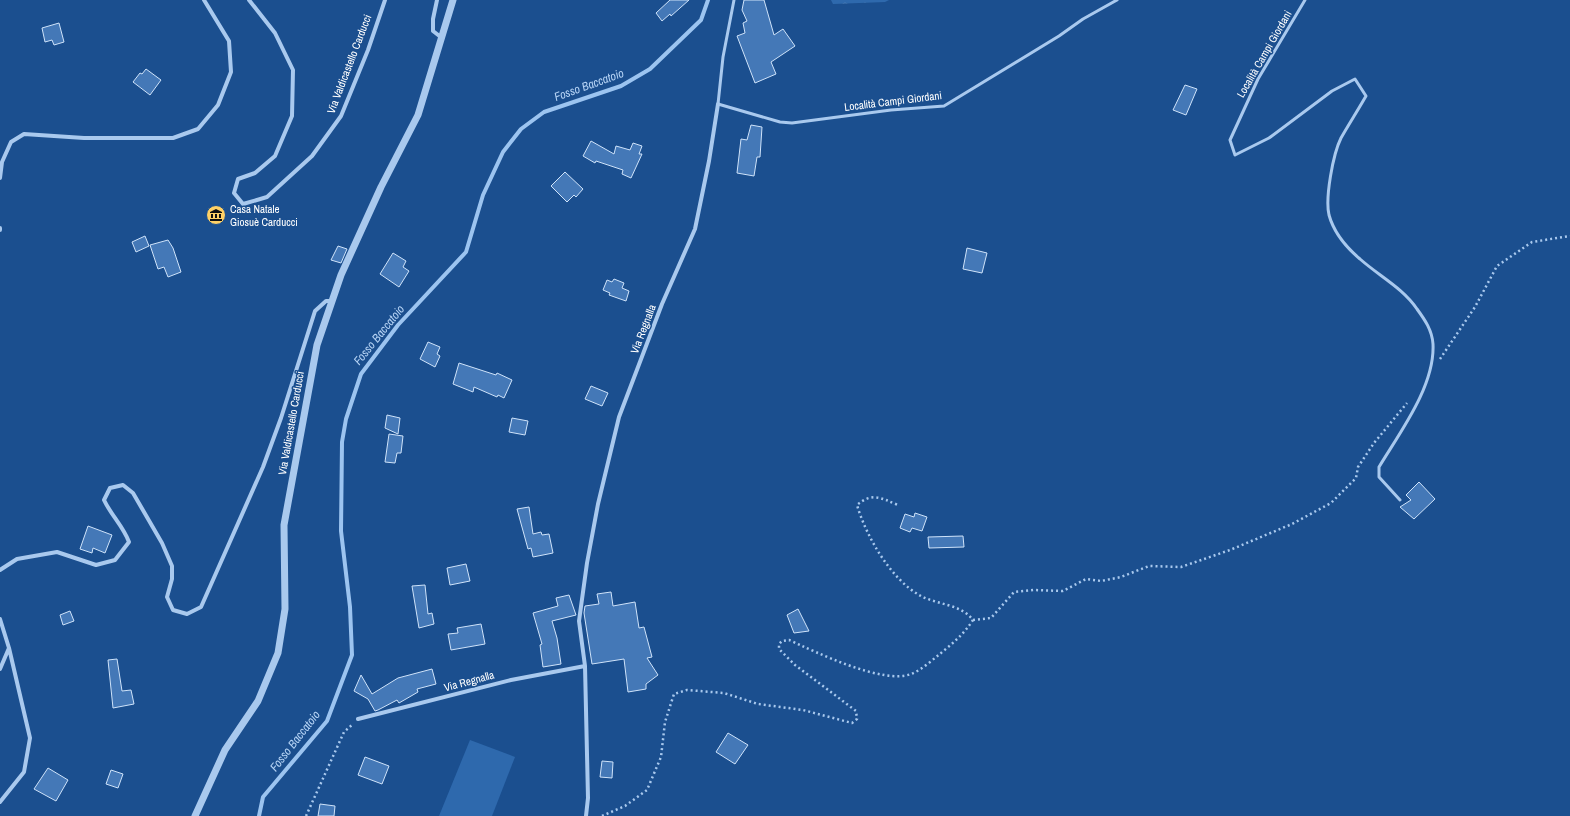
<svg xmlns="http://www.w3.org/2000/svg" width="1570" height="816" viewBox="0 0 1570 816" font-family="'Archivo Narrow',sans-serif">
<defs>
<pattern id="forest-crowns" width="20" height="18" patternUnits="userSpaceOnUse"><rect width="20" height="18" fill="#2e69ad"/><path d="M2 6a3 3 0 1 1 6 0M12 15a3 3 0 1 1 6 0" fill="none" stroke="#4d80b9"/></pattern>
</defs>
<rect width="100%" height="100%" fill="#1b4f8f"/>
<path fill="url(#forest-crowns)" d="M831,0h58l-4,2 -52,2z"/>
<path fill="#2e69ad" d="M470,740l45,17 -23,59h-53z"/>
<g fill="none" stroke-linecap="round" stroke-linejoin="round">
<path stroke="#9cc4f0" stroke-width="4" d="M259,816l4,-19 64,-76 25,-66 -2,-48 -9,-76 1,-89 4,-23 15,-45 37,-49 68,-73 17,-57 20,-43 18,-23 23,-17 77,-26 29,-17 51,-49 7,-20"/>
</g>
<path fill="#4478b7" stroke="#cfe3fa" d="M670,0h19l-18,16 -1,-2 -8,7 -6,-8z
M744,0h20l10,35 9,-6 12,17 -24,16 5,12 -21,9 -18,-47 8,-3 -2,-10 4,-2 -5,-11z
M59,23l5,19 -10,3 -2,-5 -7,2 -3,-14z
M146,69l15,11 -11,15 -17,-13 7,-9 2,1z
M1185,85l12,4 -11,26 -13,-5z
M751,125l11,2 -2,30h-3l-3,19 -17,-3 4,-34 6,1z
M591,141l23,13 2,-8 14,4 3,-7 9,3 -3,8h3l-11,24 -9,-4 1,-4 -27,-9 -1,2 -12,-7z
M565,172l18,17 -7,8 -2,-2 -7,7 -16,-16z
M145,236l4,10 -13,6 -4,-10z
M168,240l5,8 8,24 -13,5 -4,-10 -6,2 -8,-24z
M338,246l9,3 -6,14 -10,-3z
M967,248l20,5 -5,20 -19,-4z
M393,253l13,8 -3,6 6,4 -10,16 -19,-13z
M614,279l10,4 -2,5 7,3 -3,10 -17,-6 1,-2 -7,-3 4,-10 5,2z
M428,342l12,5 -3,7 3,2 -5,11 -15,-8z
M459,363l37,12 1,-2 15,7 -8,18 -6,-3 -1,2 -23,-10 -1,5 -20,-8z
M591,386l17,7 -6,13 -17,-7z
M387,415l13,3 -2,16 -13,-6z
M512,418l16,3 -3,14 -16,-3z
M389,434l14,2 -2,17h-4l-2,10 -10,-1z
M1419,482l16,17 -21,20 -14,-12 11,-7 -5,-5z
M529,507l4,27 8,-2 1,3 7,-1 4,19 -20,4 -2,-9 -3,1 -11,-40z
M915,513l12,4 -5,14 -10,-3 -2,4 -10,-4 5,-14 9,3z
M88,526l24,9 -7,18 -12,-5 -1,5 -12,-4z
M963,536l1,11 -35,1 -1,-11z
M466,564l4,17 -20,4 -3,-17z
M425,585l3,29 4,-1 2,11 -15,4 -7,-42z
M611,592l2,14 22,-4 4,26 5,-1 8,30 -5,1 11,17 -12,9v5l-18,3 -4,-33 -32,5 -8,-51 1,-7 14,-2 -2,-10z
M569,595l7,20 -24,6 5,17 4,26 -18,3 -3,-22 2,-1 -9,-31 25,-7 -2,-8z
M798,609l11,22 -15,2 -7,-18z
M70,611l4,10 -11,4 -3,-10z
M481,624l4,20 -34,6 -3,-16 10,-1 -1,-5z
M117,659l5,32 9,-1 3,14 -21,4 -5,-48z
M432,669l4,15 -19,5 1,3 -19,11 -2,-3 -19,10 -3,1 -7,-12 -14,-8 7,-16 11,19 26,-16z
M728,733l20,12 -13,19 -19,-12z
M365,757l24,9 -7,18 -24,-9z
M602,761l11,1 -1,16 -12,-1z
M48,768l20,12 -12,21 -22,-12z
M111,770l12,4 -5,14 -12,-4z
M320,804l15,2 -1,10h-16z"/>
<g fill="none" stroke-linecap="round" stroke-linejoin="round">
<path stroke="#a9c9ee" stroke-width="2.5" stroke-dasharray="2 3" stroke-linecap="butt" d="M1440,359l35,-52 22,-41 35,-24 38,-6
M973,620l18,-2 23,-26 20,-2 29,1 23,-12 15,2 20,-4 28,-11 32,1 49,-17 62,-26 39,-21 25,-25 2,-11 16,-24 33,-40
M306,816l38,-84 9,-8
M602,816l23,-10 22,-16 14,-33 4,-35 9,-28 13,-4 37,3 34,11 45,6 49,13 5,-4 -1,-8 -61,-46 -16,-16v-5l3,-3 7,-1c27,12 94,45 122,34 11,-4 21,-14 30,-21 12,-10 23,-19 32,-33 -12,-16 -35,-15 -52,-24 -30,-16 -55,-60 -64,-91 15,-13 24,-7 41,0"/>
<path stroke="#a9c9ee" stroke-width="3" d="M734,0l-11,57 -5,47 62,18 12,1 99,-13 53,-4 115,-70 24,-17 34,-19
M1305,0l-47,79 -28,61 5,15 34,-17 63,-47 23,-12 11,17c-8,14 -17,28 -25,42 -8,16 -16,60 -12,77 5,18 18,33 31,44 19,17 43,29 57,50 8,11 15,21 16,35 2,42 -33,88 -54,123v10l21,23"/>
<path stroke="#a9c9ee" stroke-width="4" d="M249,0l26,33 18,37 -1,46 -17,40 -20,17 -17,6 -4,14 9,11 24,-7 45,-41 29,-40 27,-66 17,-50
M437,0l-4,19v12l9,7
M0,178l2,-16 9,-20 13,-8 60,4h89l25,-9 20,-24 13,-33 -2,-31 -25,-41
M0,228v2
M0,570l17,-11 40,-7 39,13 19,-5 14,-18c-6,-16 -18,-27 -25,-42l6,-12 13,-3 10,8 29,50 10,23v13l-5,18 6,13 14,4 14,-7 62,-140 18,-49 34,-107 11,-10h6
M0,619l9,29 21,90 -6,34 -24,30
M0,669l9,-21
M358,719l153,-39 74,-14
M586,816l2,-18 -3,-132 -6,-45 8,-58 11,-59 21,-87 43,-113 33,-75 14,-68 9,-57"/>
<path stroke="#a9c9ee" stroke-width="7" d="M195,816l30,-66 33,-49 20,-48 7,-44 -1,-84 33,-180 24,-70 40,-88 37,-72 35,-115"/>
</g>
<defs>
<g id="museum-disc" transform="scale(1)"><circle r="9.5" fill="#ffd166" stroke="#1b4f8f"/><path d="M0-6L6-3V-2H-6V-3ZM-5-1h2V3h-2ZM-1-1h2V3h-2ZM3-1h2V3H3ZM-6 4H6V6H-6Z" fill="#111"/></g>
</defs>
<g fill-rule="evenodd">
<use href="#museum-disc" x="216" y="215"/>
</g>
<g text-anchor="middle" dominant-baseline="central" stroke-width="3" stroke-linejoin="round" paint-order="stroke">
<g font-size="11" fill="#fff" stroke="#1b4f8f">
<text transform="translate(1264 54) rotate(-60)">Località Campi Giordani</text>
<text transform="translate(349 64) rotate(-69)">Via Valdicastello Carducci</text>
<text transform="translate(893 101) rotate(-7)">Località Campi Giordani</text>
<text transform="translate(643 329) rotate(-69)">Via Regnalla</text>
<text transform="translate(291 423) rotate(-80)">Via Valdicastello Carducci</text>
<text transform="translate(469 681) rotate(-15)">Via Regnalla</text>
</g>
<g font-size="11" fill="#fff" stroke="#1b4f8f" text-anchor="start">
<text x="230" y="209">Casa Natale<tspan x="230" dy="13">Giosuè Carducci</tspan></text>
</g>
<g font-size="12" font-style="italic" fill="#b5d3f5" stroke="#1b4f8f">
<text transform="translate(589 85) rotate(-20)">Fosso Baccatoio</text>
<text transform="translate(379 335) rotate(-51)">Fosso Baccatoio</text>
<text transform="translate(295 741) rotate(-52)">Fosso Baccatoio</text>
</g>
</g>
</svg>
